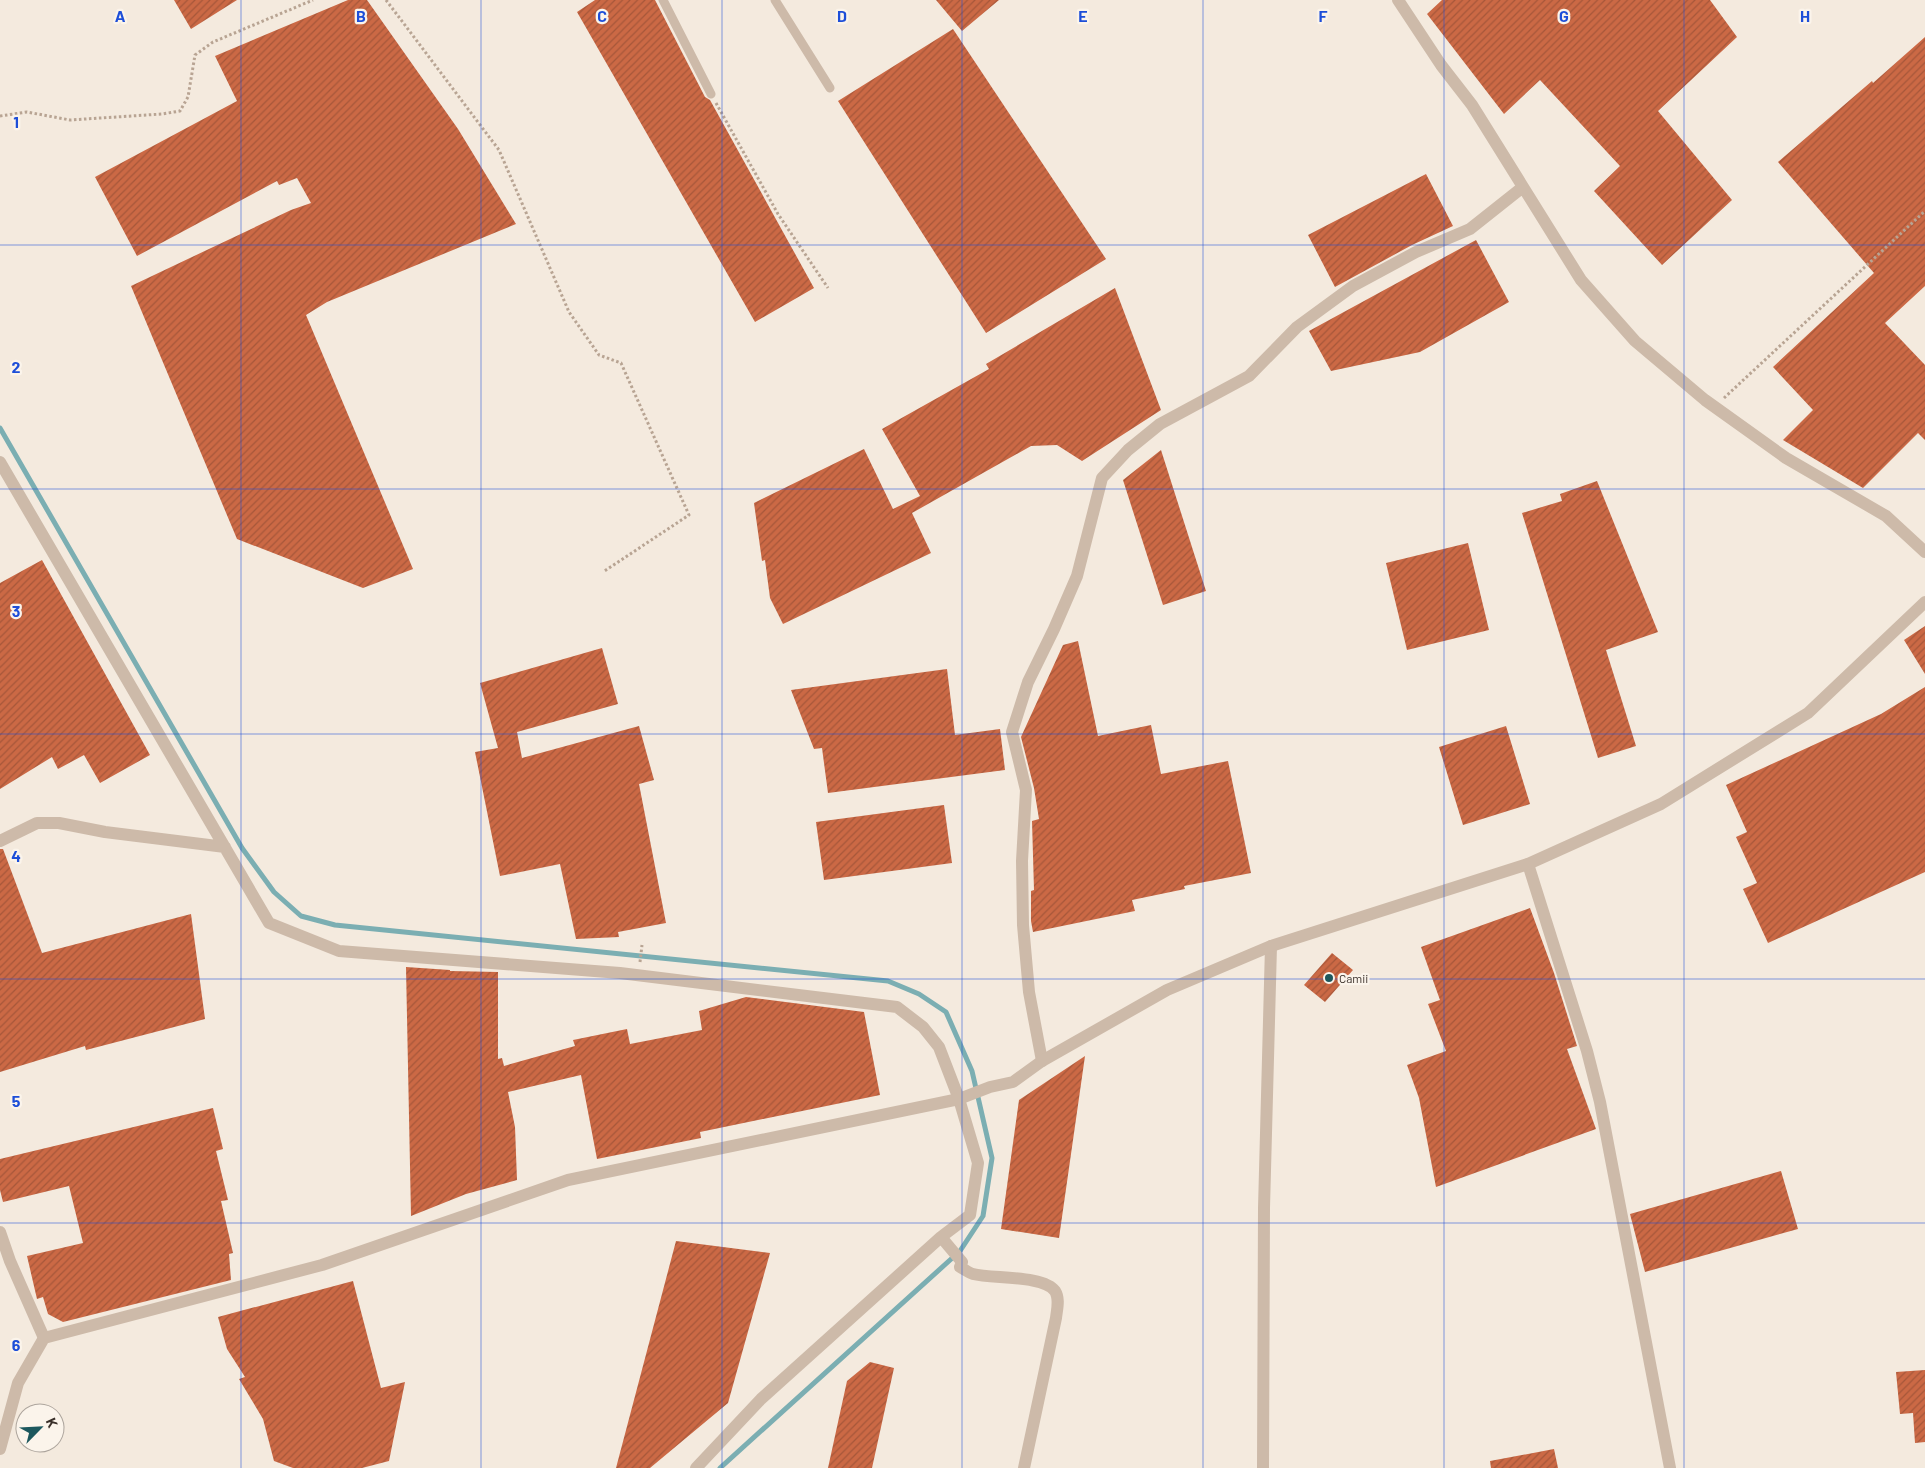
<svg xmlns="http://www.w3.org/2000/svg" width="1925" height="1468" viewBox="0 0 1925 1468" font-family="Barlow,sans-serif">
<defs>
<pattern id="building-hatch" width="6" height="6" patternUnits="userSpaceOnUse" patternTransform="scale(1.25)"><rect width="6" height="6" fill="#cb6945"/><path d="M-1 1l2-2M0 6l6-6M5 7l2-2" fill="none" stroke="#a6573a"/></pattern>
</defs>
<rect width="100%" height="100%" fill="#f4eade"/>
<g fill="none" stroke-linecap="round" stroke-linejoin="round">
<path stroke="#7baeb2" stroke-width="5" d="M0,428l242,420 32,44 27,24 34,9 553,56 31,13 27,18 26,59 20,87 -9,58 -23,35 -240,217"/>
</g>
<path fill="url(#building-hatch)" d="M174,0h63l-46,29z
M348,0h19l91,129 58,95 -189,78 -21,13 107,254 -50,19 -126,-49 -106,-253 160,-76 20,-7 -14,-25 -18,7 -2,-4 -140,75 -42,-79 142,-76 -22,-45z
M595,0h60l50,97 5,3 104,188 -59,34 -178,-310z
M936,0h63l-37,31z
M1442,0h268l27,37 -79,74 74,89 -70,65 -68,-74 26,-25 -80,-86 -36,34 -77,-100z
M953,29l153,230 -120,74 -148,-232z
M1925,37v249l-40,37 40,42v75l-7,-7 -55,55 -80,-48 30,-30 -40,-43 101,-94 -96,-111 94,-81 1,2z
M1426,174l27,52 -41,19 -77,42 -27,-52z
M1476,240l33,62 -89,50 -89,19 -22,-40z
M1115,288l46,122 -79,51 -25,-16 -26,1 -119,67 19,40 -148,71 -13,-26 -5,-38 -3,1 -8,-58 110,-54 29,60 27,-13 -38,-67 107,-60 -3,-5z
M1161,450l45,141 -43,14 -40,-125z
M1597,481l61,151 -52,18 30,96 -38,12 -76,-245 40,-12 -2,-7z
M1468,543l21,87 -82,20 -21,-87z
M42,560l108,195 -50,28 -16,-28 -26,14 -6,-12 -52,32v-206z
M1925,626v48l-21,-34z
M1078,641l20,95 53,-11 10,49 67,-13 23,112 -67,13 1,3 -53,11 3,11 -102,21 -2,-11v-30l3,-1 -2,-69 7,-2 -5,-31 -13,-51 42,-92z
M602,648l16,56 -101,28 5,26 117,-32 15,54 -15,4 27,139 -48,9 1,5 -43,2 -16,-75 -60,12 -25,-124 23,-4 -18,-65z
M947,669l8,66 45,-6 5,41 -177,23 -6,-45 -8,1 -23,-59z
M1925,687v185l-157,71 -25,-54 14,-6 -21,-46 11,-5 -21,-47 155,-71z
M1506,726l24,78 -67,21 -24,-78z
M944,805l8,58 -128,17 -8,-58z
M0,849h3l39,104 149,-39 14,105 -119,31 -1,-4 -85,26z
M1530,908l24,65 23,73 -10,3 29,80 -160,58 -17,-89 -12,-33 39,-14 -18,-47 12,-4 -19,-53z
M1332,953l21,17 -28,32 -21,-17z
M406,967l44,3v1l48,1v87l4,-1 2,8 71,-20 -2,-6 54,-11 3,15 72,-14 -3,-19 47,-14 118,15 16,83 -180,37 1,6 -104,21 -16,-84 -73,17 7,35 2,53 -51,14 -55,22z
M1085,1056l-26,182 -58,-9 18,-129z
M213,1108l10,41 -7,2 12,49 -7,1 12,52 -4,1 2,26 -168,42 -15,-8 -5,-17 -6,2 -10,-43 56,-13 -14,-57 -66,16 -3,-12v-31z
M1781,1171l17,58 -153,43 -15,-58z
M676,1241l94,12 -42,150 -78,65h-34z
M353,1281l28,107 24,-6 -16,79 -27,7h-69l-19,-7 -11,-42 -24,-40 6,-2 -18,-28 -9,-32z
M870,1362l24,6 -22,100h-44l19,-87z
M1925,1370v72l-10,1 -2,-30 -13,1 -4,-42z
M1554,1449l4,19h-67l-1,-7z"/>
<g fill="none" stroke-linecap="round" stroke-linejoin="round">
<path stroke="#b8a493" stroke-width="3" stroke-dasharray="2.5 2.5" stroke-linecap="butt" d="M386,0l113,150 70,162 30,43 22,8 68,152 -86,57
M716,103l62,111 50,74
M0,116l27,-4 43,8 92,-6 18,-3 8,-14 7,-42 18,-13 100,-42
M1724,398l201,-187
M640,962l2,-17"/>
<path stroke="#cdbaa9" stroke-width="9" d="M663,0l48,94
M775,0l55,88"/>
<path stroke="#cdbaa9" stroke-width="12" d="M1398,0l43,65 31,40 109,175 54,61 70,59 81,58 100,58 39,36
M0,462l269,461 70,28 281,22 277,34 26,20 16,20 20,52 19,64 -8,52 -29,22 -180,162 -65,69
M0,841l37,-18h22l46,9 120,15
M1528,864l59,187 13,51 70,366
M1042,1061l-13,-69 -6,-67 -1,-64 4,-71 -14,-58 16,-50 26,-53 23,-53 25,-98 26,-28 32,-26 89,-48 48,-49 56,-41 63,-34 54,-23 53,-42
M0,1232l10,29 34,77
M941,1237l21,25 -2,5c4,2 9,6 13,7 19,5 71,1 82,17 5,8 2,18 1,27l-32,150
M1263,1468l1,-260 7,-262"/>
<path stroke="#cdbaa9" stroke-width="12" d="M0,1449l18,-66 26,-45 278,-73 246,-85 391,-81 31,-12 23,-5 29,-21 125,-71 104,-44 257,-82 133,-60 147,-91 117,-111"/>
</g>
<path fill="none" stroke="#1d4ed8" stroke-width="1" stroke-opacity="0.55" d="M241,0v1468M481,0v1468M722,0v1468M962,0v1468M1203,0v1468M1444,0v1468M1684,0v1468M0,245h1925M0,489h1925M0,734h1925M0,979h1925M0,1223h1925"/>
<circle fill="#1c575d" stroke="#fbf4eb" stroke-width="2" cx="1329" cy="978" r="5"/>
<g text-anchor="middle" dominant-baseline="central" stroke-width="4.5" stroke-linejoin="round" paint-order="stroke">
<g font-size="12" fill="#392f29" stroke="#fbf4eb" text-anchor="start">
<text x="1339" y="978">Camii</text>
</g>
</g>
<g font-size="16" text-anchor="middle" font-weight="bold" fill="#1d4ed8" stroke="#fbf4eb" stroke-width="4.5" stroke-linejoin="round" paint-order="stroke">
<text x="120" y="22">A</text>
<text x="361" y="22">B</text>
<text x="602" y="22">C</text>
<text x="842" y="22">D</text>
<text x="1083" y="22">E</text>
<text x="1323" y="22">F</text>
<text x="1564" y="22">G</text>
<text x="1805" y="22">H</text>
<text x="16" y="128">1</text>
<text x="16" y="373">2</text>
<text x="16" y="617">3</text>
<text x="16" y="862">4</text>
<text x="16" y="1107">5</text>
<text x="16" y="1351">6</text>
</g>
<g transform="translate(40 1428) rotate(66)"><circle r="24" fill="#fbf4eb" stroke="#ada59d"/>
<path d="M0-4L9 19L0 12L-9 19Z" fill="#1c575d"/>
<text y="-8" font-size="14" font-weight="bold" text-anchor="middle" fill="#392f29">K</text>
</g>
</svg>
